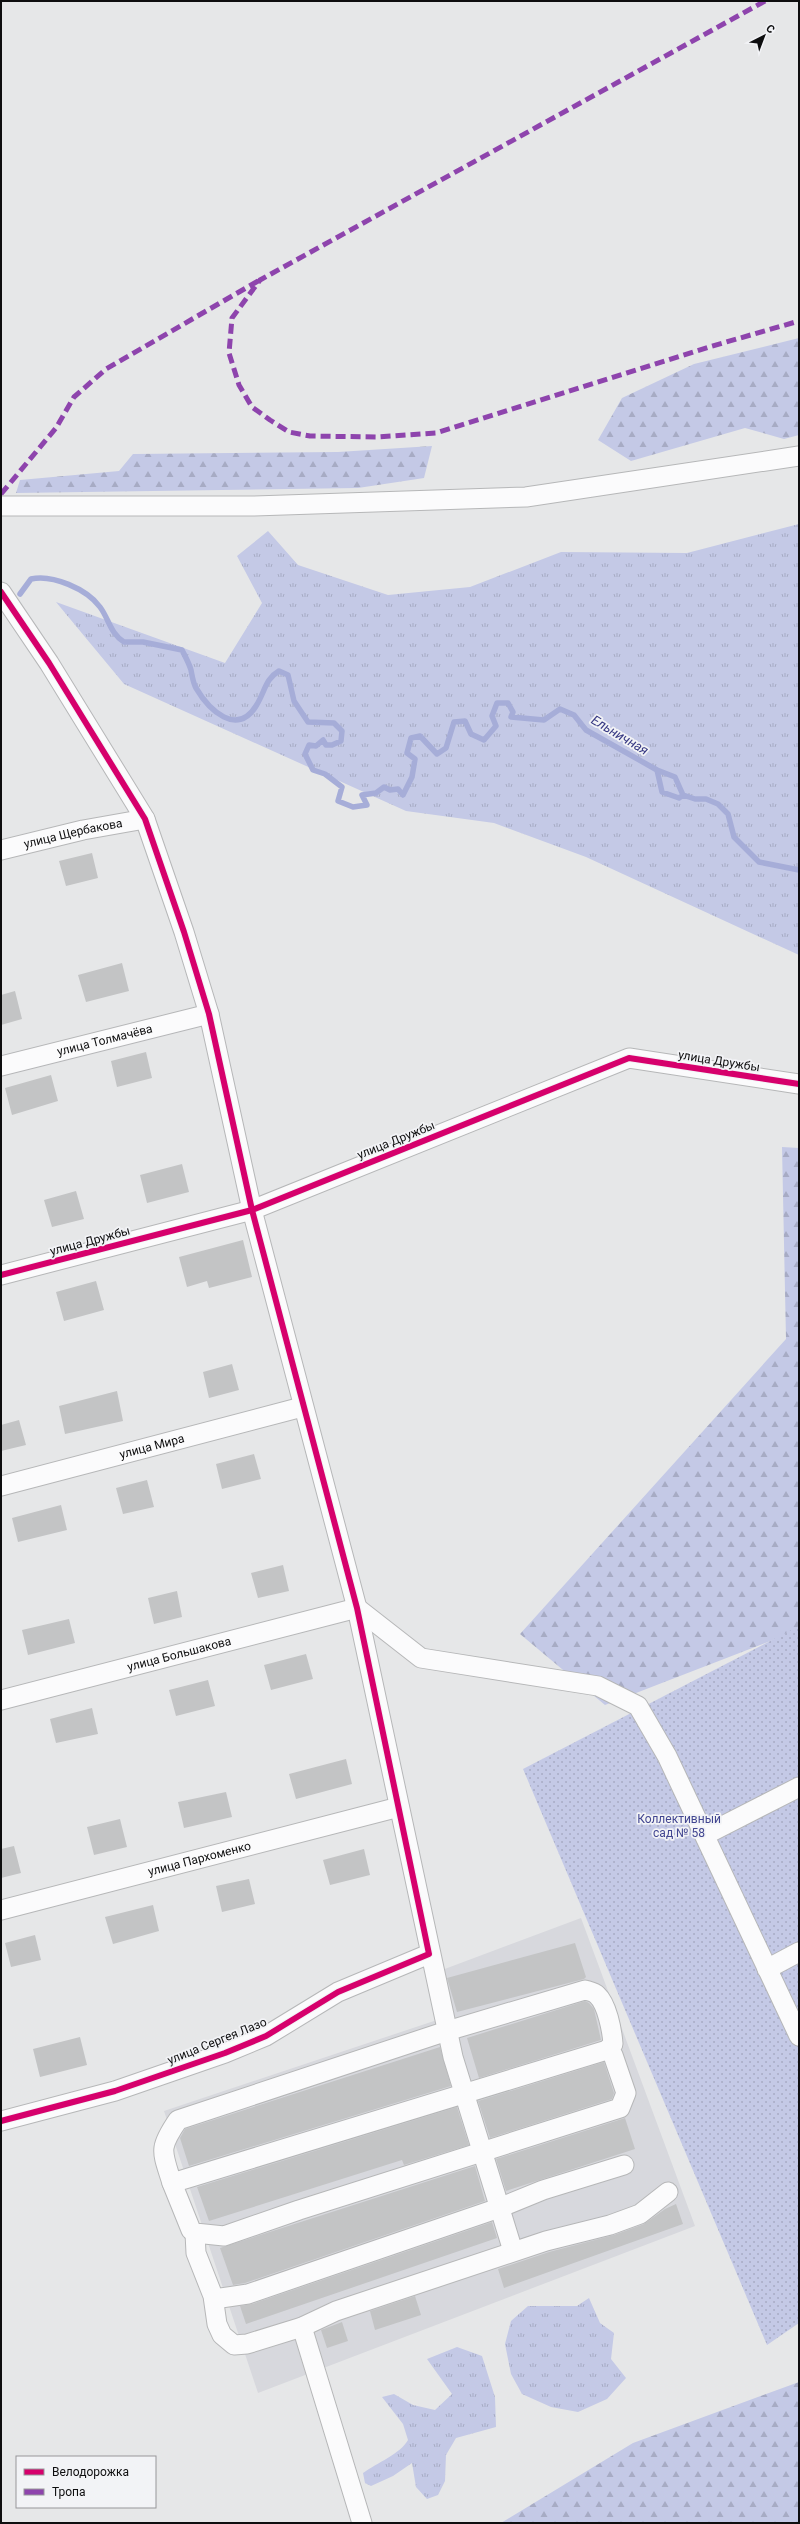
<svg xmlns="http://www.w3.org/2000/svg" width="800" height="2524" viewBox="0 0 800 2524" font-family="Roboto,sans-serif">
<defs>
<pattern id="grass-tufts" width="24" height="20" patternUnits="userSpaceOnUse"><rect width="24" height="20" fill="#c4c9e6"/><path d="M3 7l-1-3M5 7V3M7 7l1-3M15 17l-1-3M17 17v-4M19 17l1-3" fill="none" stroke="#a7abc4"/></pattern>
<pattern id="forest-firs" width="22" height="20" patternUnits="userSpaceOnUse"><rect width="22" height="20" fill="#c4c9e6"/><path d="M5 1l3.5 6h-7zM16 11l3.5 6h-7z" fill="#a7abc4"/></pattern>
<pattern id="park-dots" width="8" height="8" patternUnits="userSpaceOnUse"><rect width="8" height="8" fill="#c4c9e6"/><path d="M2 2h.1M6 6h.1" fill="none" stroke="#a7abc4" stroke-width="1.8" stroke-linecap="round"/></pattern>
</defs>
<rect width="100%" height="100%" fill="#e6e7e8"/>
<path fill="#d7d8dd" d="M581,1918l114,308 -437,167 -94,-282 273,-91 5,-50z"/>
<path fill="url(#grass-tufts)" d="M799,524v431l-213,-98 -92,-34 -88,-12 -282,-127 -68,-82 169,61 37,-60 -25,-47 31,-25 30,34 90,30 82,-8 91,-35 126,1z
M589,2298l11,25 14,10 -3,26 15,19 -19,21 -29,13 -27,-5 -29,-13 -11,-20 -6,-30 6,-23 17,-15h49z
M457,2347l25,9 13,41 1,30 -40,11 -10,17 -1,26 -7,14 -11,4 -11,-12 -4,-24 -19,13 -22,10 -6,-3 -2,-10c14,-10 37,-19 45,-33l-5,-16 -21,-27 12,-3 19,11 22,5 17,-16 -25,-35z"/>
<path fill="url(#forest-firs)" d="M799,338v97l-15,4 -39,-11 -114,33 -33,-21 24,-42 72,-34z
M432,446l-8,32 -66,10 -342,5 4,-13 99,-9 14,-17 205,-2z
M782,1147l17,1v482l-194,75 -85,-71 266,-295z
M799,2382v141h-298l132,-80z"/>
<path fill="url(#park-dots)" d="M799,1626v697l-32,22 -244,-576z"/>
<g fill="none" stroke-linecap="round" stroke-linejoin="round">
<path stroke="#a6add8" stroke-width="5.5" d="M20,594l11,-15c21,-5 56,10 69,28 9,12 10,26 24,35h19l39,8c3,6 7,13 9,20 1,5 2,13 5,18 13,22 41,49 60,18 9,-14 9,-27 23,-35l9,4 6,26 14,21 26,1 8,8 -1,10 -9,4h-6l-3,-5 -7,6 -7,-1 -4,9 8,16 12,4 17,13 -4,14 15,6 14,-2 -5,-10 14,-2 8,-6 6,3 8,-1 5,6 9,-18 3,-18 -8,-6 4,-15 9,-2 17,18 9,-6 8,-26 11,-1 6,13 13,6 12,-14 -4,-10 5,-13h11l5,9 -2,5 33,3 16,-11 14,6 12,15 71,40 5,22 17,6 4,-3 12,4h11l12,5 10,10 6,23 25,25 40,8
M657,770l18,7 8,18"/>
</g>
<path fill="#c3c4c5" d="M92,853l6,25 -32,8 -7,-25z
M122,963l7,28 -43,11 -8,-27z
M15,991l7,28 -21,6v-30z
M146,1052l6,26 -35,9 -6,-26z
M51,1075l7,26 -46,14 -7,-27z
M182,1164l7,28 -42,11 -7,-28z
M76,1191l8,28 -32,8 -8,-27z
M243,1240l9,37 -43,11 -2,-7 -20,6 -8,-30z
M96,1281l8,29 -40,11 -8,-29z
M232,1364l7,26 -30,8 -6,-26z
M117,1391l6,30 -58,13 -6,-28z
M19,1420l7,25 -25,6v-26z
M254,1454l7,25 -39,10 -6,-25z
M147,1480l7,27 -31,7 -7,-26z
M61,1505l6,25 -49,12 -6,-24z
M283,1565l6,26 -31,7 -7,-25z
M177,1591l5,26 -28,7 -6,-26z
M69,1619l6,24 -47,12 -6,-25z
M306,1654l7,25 -42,11 -7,-25z
M208,1680l7,26 -39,10 -7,-26z
M92,1708l6,26 -42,9 -6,-24z
M346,1759l6,25 -56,15 -7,-25z
M226,1792l6,25 -48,11 -6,-26z
M120,1819l7,28 -33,8 -7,-28z
M14,1846l7,27 -20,5v-29z
M364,1849l6,26 -40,10 -7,-25z
M249,1879l6,25 -33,8 -6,-26z
M153,1905l6,26 -46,13 -8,-27z
M35,1935l6,25 -30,7 -6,-24z
M575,1943l11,34 -2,2 -127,33 -10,-34z
M585,2001l4,2 5,6 7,31 -122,38 -12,-40z
M80,2037l7,28 -47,12 -7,-28z
M440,2047l11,39 -262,80 -9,-28 5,-9z
M604,2062l10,31 -2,6 -122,39 -12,-37z
M457,2107l12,38 -65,20 -2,-5 -193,61 -12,-34z
M625,2118l10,31 -129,42 -10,-32z
M475,2166l10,35 -240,82 -12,2 -13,-37z
M676,2204l7,20 -179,64 -6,-19 51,-17 65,-17 30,-11 21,-15z
M492,2222l5,16 -251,86 -6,-18 12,-2z
M415,2296l6,19 -46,15 -5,-19z
M342,2322l6,19 -21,7 -6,-18z"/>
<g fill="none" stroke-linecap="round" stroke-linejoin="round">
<g stroke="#b6b7b8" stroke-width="21">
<g id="minor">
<path d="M1,506h253l272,-9 273,-41"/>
<path d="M1,592l48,71 96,156 39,113 25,82 43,196 105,398 96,449 60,194"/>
<path id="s1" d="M1,850l82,-20 62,-11"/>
<path id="s2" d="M1,1066l208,-52"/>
<path d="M1,1275l251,-65 377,-152 170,26"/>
<path id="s3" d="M1,1486l301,-79"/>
<path id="s4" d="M1,1700l356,-92 64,50 177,28 40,20 29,50 132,280"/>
<path d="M705,1835l94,-48"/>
<path id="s5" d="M1,1910l398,-103"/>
<path d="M767,1969l32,-17"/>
<path d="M585,1990c3,1 9,2 12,5 10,9 15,35 16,49l-6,6 -435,133c-10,-32 -14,-34 6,-63l269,-89z"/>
<path d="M1,2121l114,-30 110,-38 41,-17 72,-44 91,-38"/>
<path d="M172,2183l19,47 4,3 29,3 75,-26 321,-102 6,-15 -13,-38 -6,-5"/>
<path d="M195,2233l1,20 17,43 4,28 5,11 12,10 13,-1 55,-17 34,-16 210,-70 64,-16 30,-11 28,-22"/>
<path d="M214,2299l34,-5 251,-86 44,-18 81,-25"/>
<path d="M302,2327l60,196"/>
</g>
</g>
<use href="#minor" stroke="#fbfbfc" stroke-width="19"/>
<path stroke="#8e44ad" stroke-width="5" stroke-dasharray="10 5" stroke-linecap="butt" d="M765,1l-505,279 -28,38 -3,35 10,32 13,22 18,13 19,12 21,4 67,1 59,-4 273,-86 90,-26
M1,494l55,-66 18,-31 32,-28 152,-88"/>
<g stroke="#f2f3f6" stroke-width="8">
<path id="cycleway" d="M1,592l48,71 96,156 39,113 25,82 43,196 105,398 72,346 -91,38 -72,44 -41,17 -110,38 -114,30
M1,1275l251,-65 377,-152 170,26"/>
</g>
<use href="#cycleway" stroke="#d6006c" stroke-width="6"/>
</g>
<g text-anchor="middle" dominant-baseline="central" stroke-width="3.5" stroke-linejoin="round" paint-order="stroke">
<g font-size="12" fill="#0e0e0f" stroke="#f2f3f6">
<text stroke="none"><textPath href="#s1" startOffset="74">улица Щербакова</textPath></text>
<text stroke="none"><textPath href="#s2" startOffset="107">улица Толмачёва</textPath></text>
<text transform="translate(719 1061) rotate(9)">улица Дружбы</text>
<text transform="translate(396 1140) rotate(-22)">улица Дружбы</text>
<text transform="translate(90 1241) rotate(-15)">улица Дружбы</text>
<text stroke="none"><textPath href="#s3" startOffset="156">улица Мира</textPath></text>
<text stroke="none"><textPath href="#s4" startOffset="184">улица Большакова</textPath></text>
<text stroke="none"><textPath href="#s5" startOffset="205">улица Пархоменко</textPath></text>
<text transform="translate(217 2041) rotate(-22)">улица Сергея Лазо</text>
</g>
<g font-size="12" fill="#424691" stroke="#f2f3f6">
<text x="679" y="1819">Коллективный<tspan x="679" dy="14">сад № 58</tspan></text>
</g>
<g font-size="13" font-style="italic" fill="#383a84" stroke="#f2f3f6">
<text transform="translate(620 735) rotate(31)">Ельничная</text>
</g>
</g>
<rect width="800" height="2524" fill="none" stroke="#0e0e0f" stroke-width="4"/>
<rect x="16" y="2456" width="140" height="52" fill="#f2f3f6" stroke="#97979a"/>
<rect x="24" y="2469" width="20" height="6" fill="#d6006c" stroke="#97979a"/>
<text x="52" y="2476" font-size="12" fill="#0e0e0f">Велодорожка</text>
<rect x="24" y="2489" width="20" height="6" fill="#8e44ad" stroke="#97979a"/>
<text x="52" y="2496" font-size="12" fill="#0e0e0f">Тропа</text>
<g transform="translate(764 36) rotate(42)" stroke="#f2f3f6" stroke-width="3" paint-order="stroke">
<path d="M0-3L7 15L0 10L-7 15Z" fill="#0e0e0f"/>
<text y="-6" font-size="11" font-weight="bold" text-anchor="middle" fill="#0e0e0f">С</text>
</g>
</svg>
